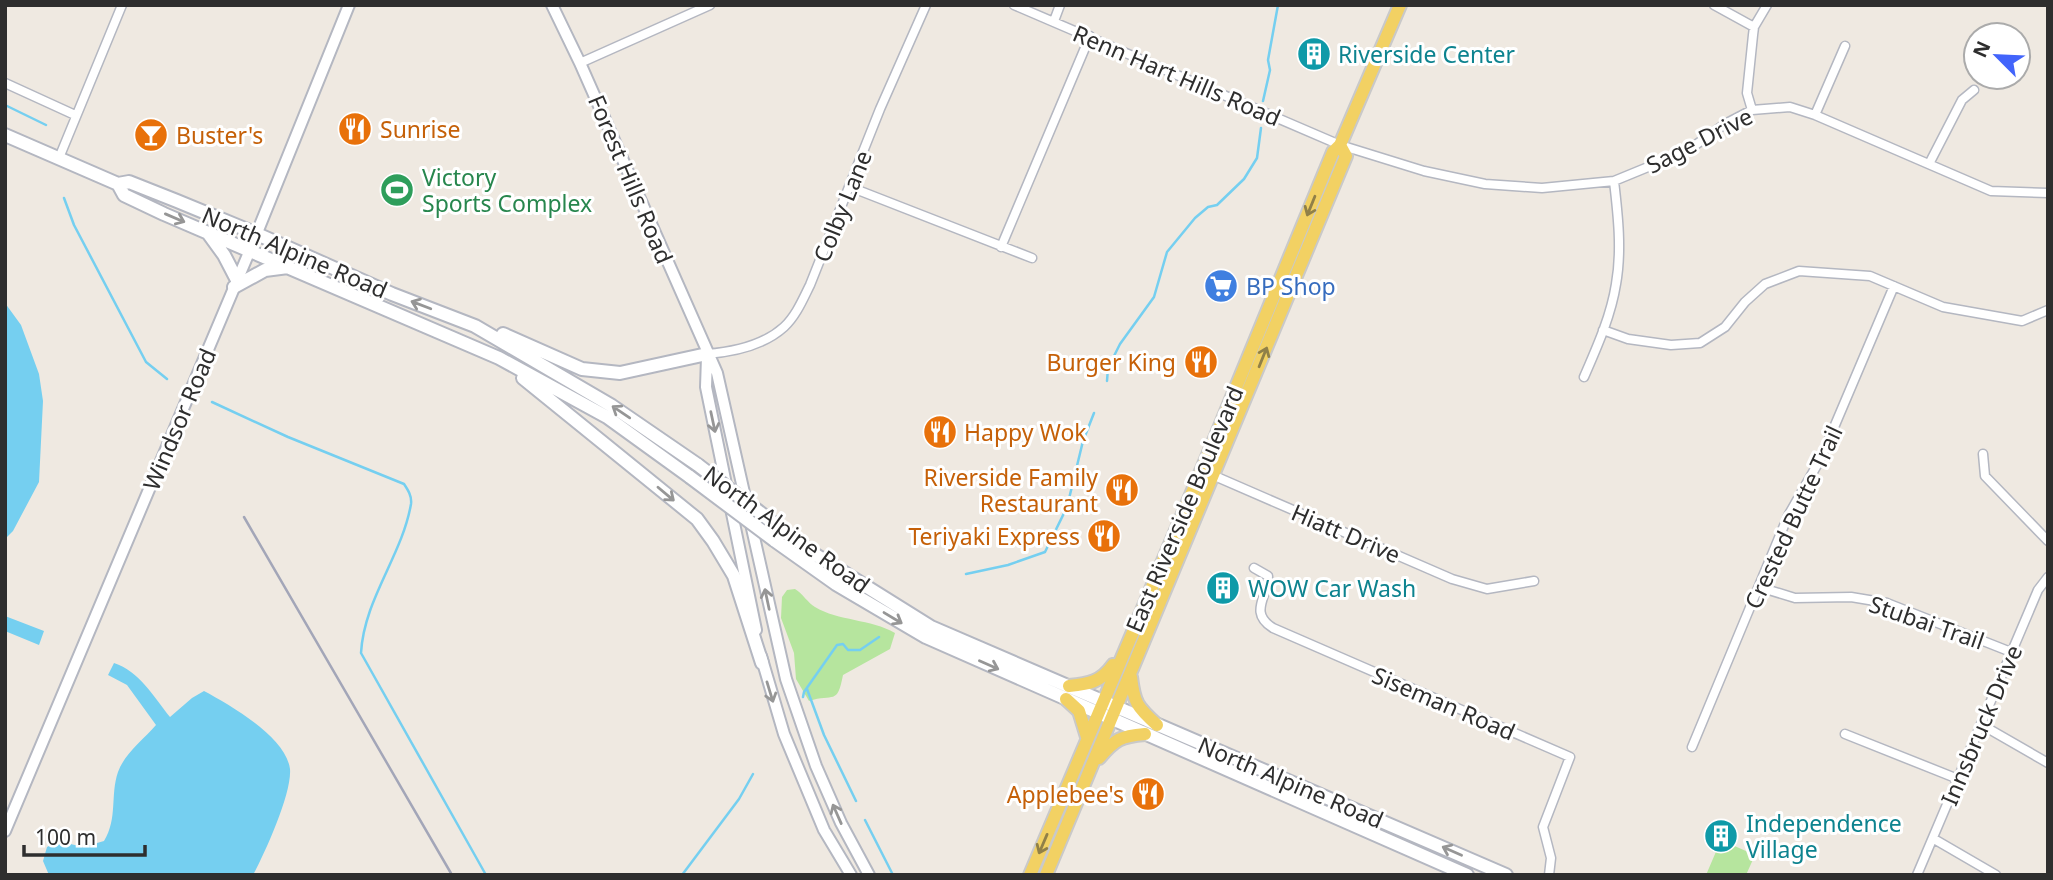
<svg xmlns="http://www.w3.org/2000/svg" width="2053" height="880" viewBox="0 0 2053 880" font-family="'Noto Sans',sans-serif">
<rect width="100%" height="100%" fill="#efe9e1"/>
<path fill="#b6e59e" d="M795,589c8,5 13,14 20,18 23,14 56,12 80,26l-5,16 -47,26c-6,31 -9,18 -34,26l-13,-22 -2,-26 -13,-35 1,-21 5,-7z
M1721,840l34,15 -9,20h-40z"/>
<path fill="#75cff0" d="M5,303l16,22 18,49 4,27 -4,81 -26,49 -8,8z
M5,616l39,15 -5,14 -34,-14z
M114,663c25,8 40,34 56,54l22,-19 12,-7c26,14 82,46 86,78 2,24 -25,84 -37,106h-204l-6,-14 4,-14 11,-6 25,6 21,-6c14,-23 6,-46 14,-69 7,-19 25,-32 38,-47l-29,-40 -19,-10z"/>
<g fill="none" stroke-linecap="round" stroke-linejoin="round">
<path stroke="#75cff0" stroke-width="2.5" d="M1263,101l7,-31 -2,-10 10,-55
M5,105l41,20
M64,198l10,27 72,137 21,17
M1107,381l1,-13 12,-24 34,-47 13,-45 28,-34 13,-11 9,-2 27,-26 13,-21 4,-30
M212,402l76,35 116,47c4,6 8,12 7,20 -9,52 -47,95 -50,149l125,222
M966,574l42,-9 37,-13 22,-45 16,-66 11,-28
M807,689l17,46 32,66
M803,697l1,-5 33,-47 6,-1 5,6h12l19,-13
M865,820l28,55
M682,875l57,-76 14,-25"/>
<g stroke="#b4b7c1" stroke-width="11">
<path id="minor" d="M1014,5l326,140 84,26 61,13 57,4 72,-7 73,-30 38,-27 27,-14 38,-3 25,8 176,76 57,2
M1714,5l40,22
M1054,21l6,-16
M580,63l130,-58
M5,83l70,32
M1752,110l-5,-17 6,-58 1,-8 13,-22
M1815,115l30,-69
M59,158l63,-153
M1929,164l33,-64 12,-10
M850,187l182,71
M1001,247l89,-211
M1603,330l25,9 43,6 29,-2 25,-16 20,-25 20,-18 34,-13 71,5 73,31 79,14 26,-11
M707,354c26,-2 57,-9 77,-27 12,-11 19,-28 26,-42l70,-176 46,-104
M1584,377c13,-30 27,-61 32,-93 6,-33 2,-69 -2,-103
M1983,454l2,22 63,65
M1210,474l242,105 35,10 47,-8
M1254,568l14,8c0,21 -20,36 5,52l297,129 -27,70 8,31 -2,17
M1759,587l36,11 56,-1 36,6 124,49
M1982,725l66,38
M1845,734l113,45
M1692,747l96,-231 33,-58 73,-172
M1934,839l62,36
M1917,875l121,-285 10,-13"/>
</g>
<g stroke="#b4b7c1" stroke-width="14">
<path id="tertiary" d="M552,5l28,58 137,310 69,306 30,87 25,57 28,52
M707,357l-1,30 50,243
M761,656l23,78 40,96 27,45
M5,831l245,-581 99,-245"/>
</g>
<g stroke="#b4b7c1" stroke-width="16">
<path id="secondary" d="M5,135l113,49 11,-2 48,19 80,33 135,60 83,32 137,80 86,59
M118,184l6,11 40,19 335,144 108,59 83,60
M208,233l16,22 13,25
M234,287l31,-17 23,-3
M503,334l79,35 38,4 87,-19
M523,378l174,141 16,22 21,35 28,87
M780,528l31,24 120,75 575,248
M774,540l62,44 90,53 541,238"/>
</g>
<g stroke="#c9c9c9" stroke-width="16">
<path id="primary" d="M1131,677c3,26 6,30 26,48
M1069,686c20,-2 32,-4 44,-21
M1066,699l13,12 8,26
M1099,758c16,-19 22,-22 46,-24
M1030,875l186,-439 117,-284 7,-7 60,-140
M1046,875l300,-719 -6,-11"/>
</g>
<use href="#minor" stroke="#fff" stroke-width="8"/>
<use href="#tertiary" stroke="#fff" stroke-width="10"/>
<use href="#secondary" stroke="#fff" stroke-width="12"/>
<use href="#primary" stroke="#f2d163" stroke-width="12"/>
<path stroke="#a3a6b8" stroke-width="2.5" d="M244,517l208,358"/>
<g stroke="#b4b7c1" stroke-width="16" stroke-linecap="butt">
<path id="secondary-bridge" d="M698,465l82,63
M690,477l84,63"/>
</g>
<use href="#secondary-bridge" stroke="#fff" stroke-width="12"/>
</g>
<defs><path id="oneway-shaft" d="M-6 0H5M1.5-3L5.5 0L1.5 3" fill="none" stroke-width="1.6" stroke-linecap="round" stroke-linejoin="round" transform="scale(1.75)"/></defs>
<g stroke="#908048">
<use href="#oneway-shaft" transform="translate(1311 206) rotate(112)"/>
<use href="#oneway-shaft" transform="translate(1263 357) rotate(-68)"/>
<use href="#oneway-shaft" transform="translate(1043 844) rotate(113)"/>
</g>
<g stroke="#969696">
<use href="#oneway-shaft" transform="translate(175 218) rotate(23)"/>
<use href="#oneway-shaft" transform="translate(421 305) rotate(-159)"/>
<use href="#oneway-shaft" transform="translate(621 412) rotate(-146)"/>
<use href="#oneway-shaft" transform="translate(713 422) rotate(78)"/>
<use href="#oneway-shaft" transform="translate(666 494) rotate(40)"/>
<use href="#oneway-shaft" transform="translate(767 599) rotate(-102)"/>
<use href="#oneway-shaft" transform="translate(893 618) rotate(31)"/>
<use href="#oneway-shaft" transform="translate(989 665) rotate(24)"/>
<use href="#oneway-shaft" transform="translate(770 692) rotate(73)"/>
<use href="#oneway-shaft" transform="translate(837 814) rotate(-114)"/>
<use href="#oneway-shaft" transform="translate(1452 851) rotate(-156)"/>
</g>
<defs>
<g id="building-disc" transform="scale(1.75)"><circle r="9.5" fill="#0f9aa8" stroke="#fff"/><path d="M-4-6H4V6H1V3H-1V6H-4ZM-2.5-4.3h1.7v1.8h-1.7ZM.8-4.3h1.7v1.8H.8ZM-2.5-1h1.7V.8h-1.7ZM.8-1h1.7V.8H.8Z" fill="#fff"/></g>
<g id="restaurant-disc" transform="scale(1.75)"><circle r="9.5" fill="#e8710a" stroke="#fff"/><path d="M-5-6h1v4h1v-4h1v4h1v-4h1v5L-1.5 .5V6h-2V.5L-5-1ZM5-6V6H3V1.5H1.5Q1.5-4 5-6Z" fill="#fff"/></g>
<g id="bar-disc" transform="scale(1.75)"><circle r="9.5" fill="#e8710a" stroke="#fff"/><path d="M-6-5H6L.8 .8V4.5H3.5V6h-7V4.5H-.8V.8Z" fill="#fff"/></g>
<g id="stadium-disc" transform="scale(1.75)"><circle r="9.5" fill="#2e9e5b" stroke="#fff"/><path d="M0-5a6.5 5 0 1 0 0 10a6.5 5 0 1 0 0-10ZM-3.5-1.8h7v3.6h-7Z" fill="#fff"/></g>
<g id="supermarket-disc" transform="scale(1.75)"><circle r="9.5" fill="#3f7fe0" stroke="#fff"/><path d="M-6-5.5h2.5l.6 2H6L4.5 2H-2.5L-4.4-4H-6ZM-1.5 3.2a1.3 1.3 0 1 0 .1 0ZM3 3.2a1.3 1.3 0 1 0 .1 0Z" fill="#fff"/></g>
</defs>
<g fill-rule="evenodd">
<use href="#building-disc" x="1314" y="54"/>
<use href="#restaurant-disc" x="355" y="129"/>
<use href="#bar-disc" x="151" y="135"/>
<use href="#stadium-disc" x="397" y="190"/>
<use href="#supermarket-disc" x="1221" y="286"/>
<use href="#restaurant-disc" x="1201" y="362"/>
<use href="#restaurant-disc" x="940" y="432"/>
<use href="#restaurant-disc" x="1122" y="490"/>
<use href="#restaurant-disc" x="1104" y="536"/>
<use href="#building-disc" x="1223" y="588"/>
<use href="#restaurant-disc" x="1148" y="794"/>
<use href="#building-disc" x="1721" y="836"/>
</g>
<g text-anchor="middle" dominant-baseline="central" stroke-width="6" stroke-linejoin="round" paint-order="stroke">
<g font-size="23" fill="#0d838f" stroke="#fff" text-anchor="start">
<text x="1338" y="54">Riverside Center</text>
<text x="1248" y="588">WOW Car Wash</text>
<text x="1746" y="823">Independence<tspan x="1746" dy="26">Village</tspan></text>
</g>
<g font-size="23" fill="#2e2e2e" stroke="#fff">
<text transform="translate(1177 75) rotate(23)">Renn Hart Hills Road</text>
<text transform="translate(1699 140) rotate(-27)">Sage Drive</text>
<text transform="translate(631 179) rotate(67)">Forest Hills Road</text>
<text transform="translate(842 206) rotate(-68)">Colby Lane</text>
<text transform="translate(295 252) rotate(23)">North Alpine Road</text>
<text transform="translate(179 419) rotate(-67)">Windsor Road</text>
<text transform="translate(1184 509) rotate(-67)">East Riverside Boulevard</text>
<text transform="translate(1793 517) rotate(-65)">Crested Butte Trail</text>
<text transform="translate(787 529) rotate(36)">North Alpine Road</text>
<text transform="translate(1346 533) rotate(23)">Hiatt Drive</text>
<text transform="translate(1927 622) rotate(19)">Stubai Trail</text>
<text transform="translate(1444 703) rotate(23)">Siseman Road</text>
<text transform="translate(1981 725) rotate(-67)">Innsbruck Drive</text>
<text transform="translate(1291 782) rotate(23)">North Alpine Road</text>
</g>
<g font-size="23" fill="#c56008" stroke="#fff" text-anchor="end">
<text x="380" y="129" text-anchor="start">Sunrise</text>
<text x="176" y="135" text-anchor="start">Buster's</text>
<text x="1176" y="362">Burger King</text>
<text x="964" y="432" text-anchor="start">Happy Wok</text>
<text x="1098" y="477">Riverside Family<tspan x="1098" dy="26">Restaurant</tspan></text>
<text x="1080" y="536">Teriyaki Express</text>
<text x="1124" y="794">Applebee's</text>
</g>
<g font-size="23" fill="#27864d" stroke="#fff" text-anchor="start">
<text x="422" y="177">Victory<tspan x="422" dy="26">Sports Complex</tspan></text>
</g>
<g font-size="23" fill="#366cbe" stroke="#fff" text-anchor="start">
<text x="1246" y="286">BP Shop</text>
</g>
</g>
<rect width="2053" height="880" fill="none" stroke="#2e2e2e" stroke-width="14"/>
<g transform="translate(1997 56) rotate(294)"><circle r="33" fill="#ffffff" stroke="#ababab" stroke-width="2"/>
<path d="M0-5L12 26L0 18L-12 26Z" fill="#4264fb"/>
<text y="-10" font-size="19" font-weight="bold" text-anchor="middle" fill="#2e2e2e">N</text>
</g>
<path d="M24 845v10h121v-10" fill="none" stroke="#2e2e2e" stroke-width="3.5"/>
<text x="35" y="845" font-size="21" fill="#2e2e2e" stroke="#ffffff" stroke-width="5" paint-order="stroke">100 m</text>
</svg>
